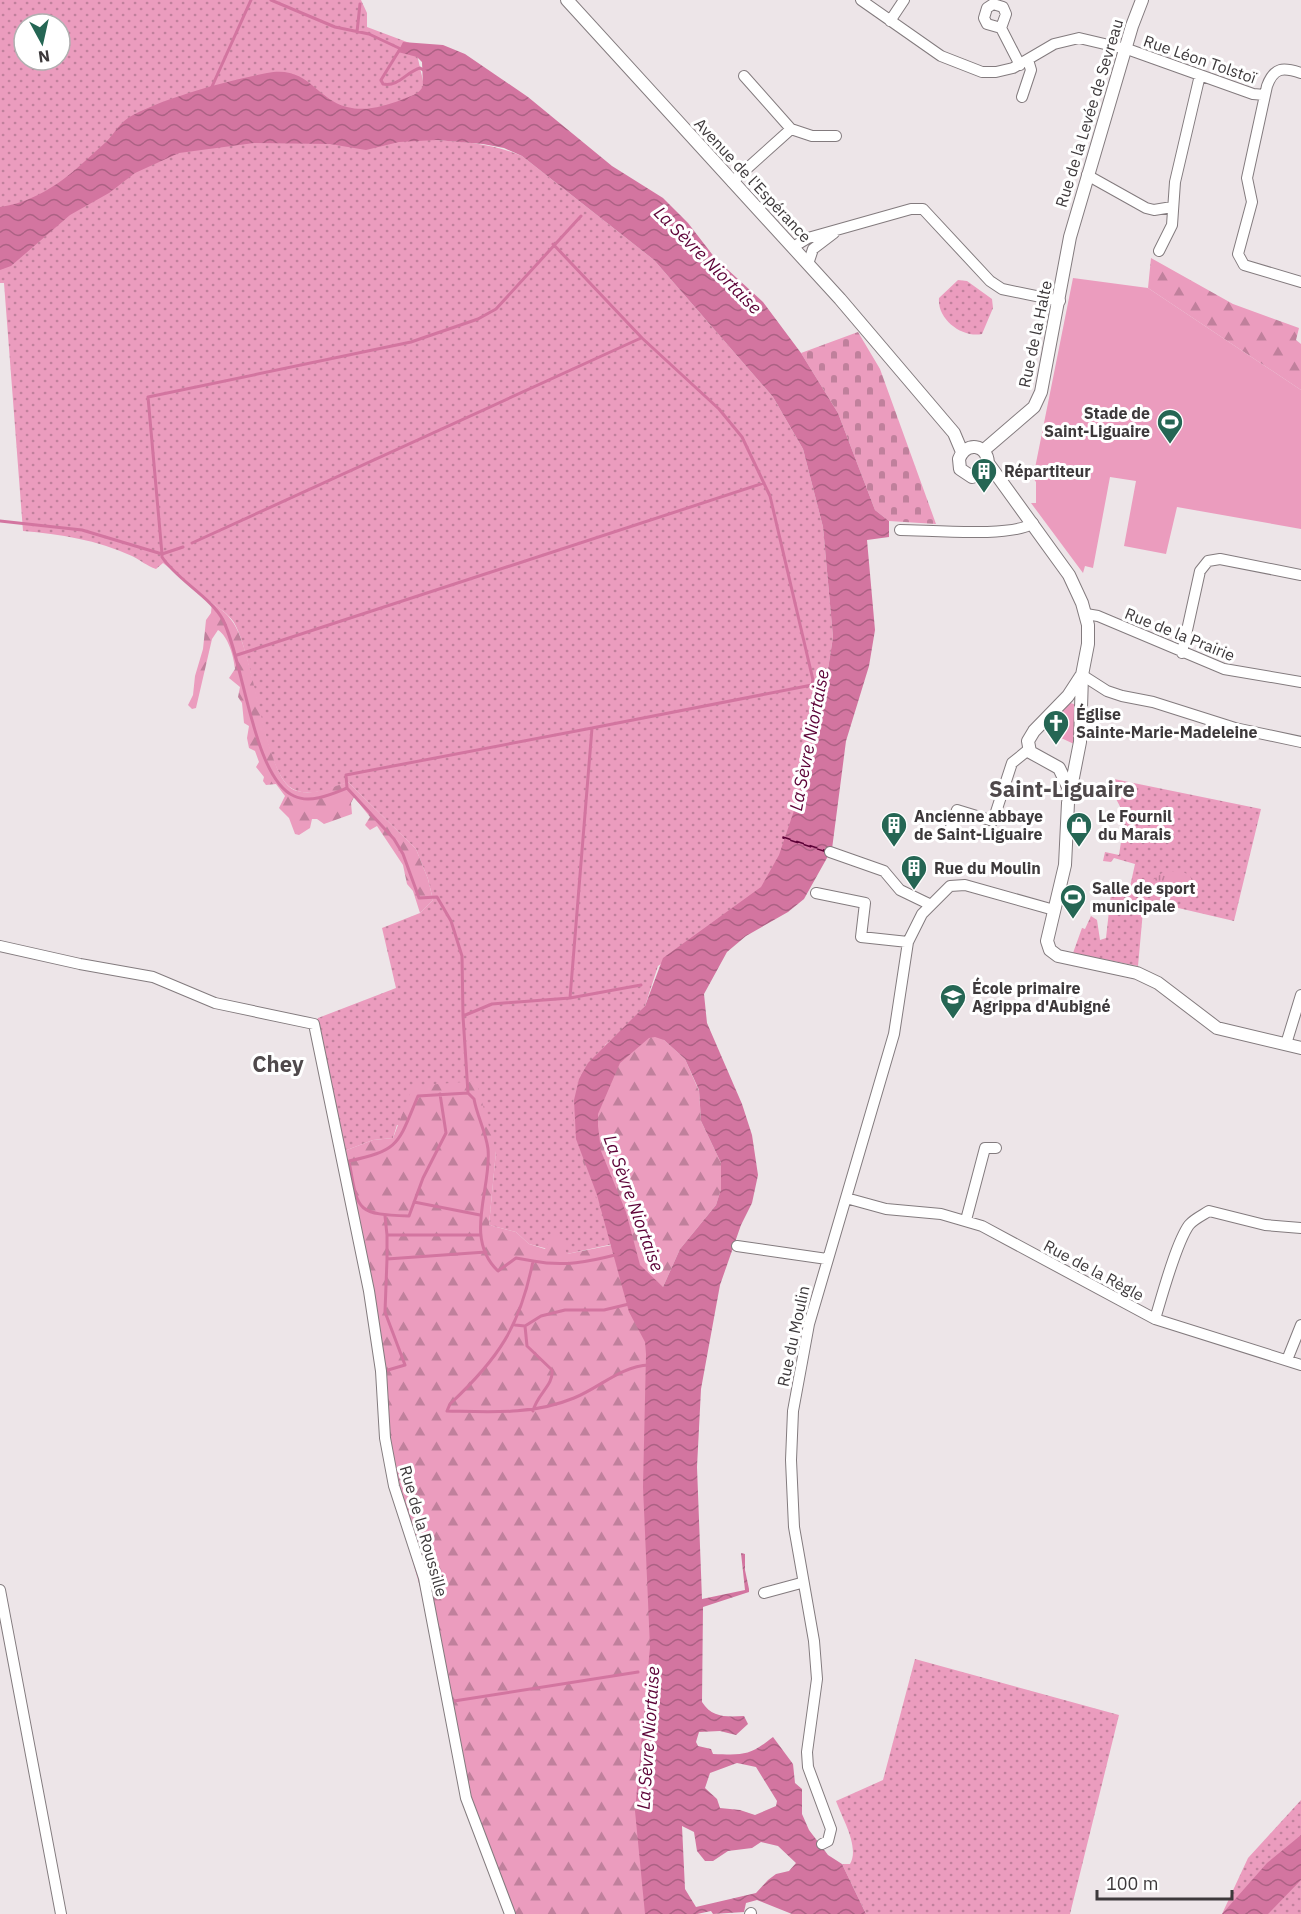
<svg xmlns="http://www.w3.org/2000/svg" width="1301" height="1914" viewBox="0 0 1301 1914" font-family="'IBM Plex Sans',sans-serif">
<defs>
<pattern id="grass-dots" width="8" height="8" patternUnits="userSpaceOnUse" patternTransform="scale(1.5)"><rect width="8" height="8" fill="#eb9cbe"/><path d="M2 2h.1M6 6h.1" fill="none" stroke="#c0809c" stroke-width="1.8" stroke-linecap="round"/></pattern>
<pattern id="forest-firs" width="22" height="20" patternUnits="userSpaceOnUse" patternTransform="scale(1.5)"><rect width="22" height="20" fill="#eb9cbe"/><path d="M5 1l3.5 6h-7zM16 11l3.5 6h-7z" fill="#c0809c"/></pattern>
<pattern id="cemetery-stones" width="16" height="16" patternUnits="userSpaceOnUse" patternTransform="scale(1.5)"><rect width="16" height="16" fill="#eb9cbe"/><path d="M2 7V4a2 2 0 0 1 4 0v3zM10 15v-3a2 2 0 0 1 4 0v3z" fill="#c0809c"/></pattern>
<pattern id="park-tufts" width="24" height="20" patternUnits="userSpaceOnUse" patternTransform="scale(1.5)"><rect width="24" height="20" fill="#eb9cbe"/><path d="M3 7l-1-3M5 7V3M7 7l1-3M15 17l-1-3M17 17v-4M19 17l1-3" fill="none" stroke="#c0809c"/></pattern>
<pattern id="water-waves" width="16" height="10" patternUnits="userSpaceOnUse" patternTransform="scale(1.5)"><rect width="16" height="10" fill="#d375a0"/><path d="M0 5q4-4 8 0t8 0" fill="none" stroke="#ac6184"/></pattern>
</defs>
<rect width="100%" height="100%" fill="#ede5e8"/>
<path fill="url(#grass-dots)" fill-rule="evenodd" d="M0,0h361l6,13v14l48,18 21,95c30,2 58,4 86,16l132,104 119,137 30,52 20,78 10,110 -7,45 -41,192 -127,92 -13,40 -20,23 -20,16 -8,150 16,49 -46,10 -38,-10 -13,-12 -27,-7 7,-74 -99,-26 -4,13 -20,2 -34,13 -28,-125 7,-10 78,-30 -14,-60 38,-15 13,-13 -5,-21 -12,-30 -68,-67c-17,6 -36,15 -53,8 -32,-11 -41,-138 -62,-169 -6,-8 -13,-12 -21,-18 -17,-12 -32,-27 -49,-40l-7,6c-9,-3 -16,-9 -24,-13 -35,-16 -72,-22 -109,-25l-19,-248h-4zM24,24h36v36h-36z
M958,280l9,1 25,18 1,9 -11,26c-20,4 -45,-15 -43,-36z
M1114,779l147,30 -27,112 -90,-21 -6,66 -65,-13 9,-25 3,1 6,-13 6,4 3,20 6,-2 5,-45 17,3 7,-32 -21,-6 -3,4 -8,-1 2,-9 14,3 6,-39 -11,-21z
M915,1659l204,56 -49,199h-204l-24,-50h8c10,-17 -8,-46 -14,-63l47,-21z
M1301,1800v114h-79l26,-56z"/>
<path fill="url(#forest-firs)" d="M1151,258l82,46 66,24 -3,12 5,4v46l-153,-102z
M212,603c7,5 15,10 20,18 23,30 32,157 62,169 18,7 37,-3 54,-8l68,67 12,30 5,21 -13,13 -7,-22 -6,-7 -4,-19 -26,-39 -7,4 -5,-5 5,-8 -16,-20 -3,6 1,11 -28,10 -7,-5h-5l-2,9 -11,7 -4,-1 -6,-16 -10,-10 6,-12 -9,-12 -10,1 -3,-4 1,-4 -8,-10 3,-5 -4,-11 -6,-3 -2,-10 2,-12 -5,-3 -2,-20 -4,-6 2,-10 -11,-9 6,-9c-1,-12 -7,-33 -17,-39l-6,9 -16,69 -4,1 -4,-4 5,-10 2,-19 8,-27 3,-29 5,-7z
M645,1006l19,34 21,19 14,32 2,30 20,42v26l-5,16 -36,44 -17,38 12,627h-168l-46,-123 -41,-204 -30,-105 -12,-112 -39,-217 34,-13 20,-2 20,-52 63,-5 20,70 -7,74 27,7 13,12 16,5 7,-12h8l7,17 45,-9c-11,-57 -67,-128 -22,-183 16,-21 39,-34 55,-56z"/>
<path fill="url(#cemetery-stones)" d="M858,332l22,37 56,155 -47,-3 -14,-11 -37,-97 -37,-60z"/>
<path fill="url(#park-tufts)" d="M1182,871l8,5 5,8 -6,13 -9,4 -36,-6 -1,-13 9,-1 10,-8z"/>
<path fill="#eb9cbe" d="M1073,278l75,10 153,102v139l-124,-22 -11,47 -42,-8 12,-65 -26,-4 -17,91 -8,-2 -2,7 -52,-70h5v-21l-3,-4z
M1068,702l11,4 -5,38 -28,-13z"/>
<path fill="url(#water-waves)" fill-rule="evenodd" d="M403,42l40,3 22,9 63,43 84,69 51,32 25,25 27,35 48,44 38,51 37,60 37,97 14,11v16l-22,3 8,90 -6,36 -23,75 -14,108 -28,50 -16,13 -42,24 -19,16 -23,42 3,29 35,81 10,31 6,40 -6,28 -11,22 -21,60 -19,104 -4,78 5,132 43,-9 -4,-37 4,1v16l4,19v3l-46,15 -1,95c10,16 25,15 42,14l4,8 -12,11 -16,-4 -21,1 -3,10 2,4 13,3 2,5c31,1 36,2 60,-17l20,27 2,19 7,6v25l7,16 19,25 14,9 24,50h-74l-35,-14 -11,3 -2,9 -31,2 -2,-3 -14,3h-52l-10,-103 15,-164 -7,-160 3,-133 -1,-12 -16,-30 -32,-117 -21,-56 -2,-39 5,-21 9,-16 57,-57 18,-48 98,-71 18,-32 23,-68 24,-105 7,-45 -10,-110 -20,-78 -30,-52 -119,-137 -132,-104 -18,-8 -21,-4 -47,-4 -37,2 -33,8 -36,-6 -76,-1 -75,10 -44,20 -26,20 -39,22 -59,51 -11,4v-63c46,-7 73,-35 106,-65 8,-8 13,-18 22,-24 31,-19 102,-38 139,-45 42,-8 48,26 80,34 19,5 37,-1 54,-7 8,-4 18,-5 22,-14l-1,-24 -5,-5 -19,-5zM655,1037l9,3 21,19 14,31 2,31 20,42v26l-5,16 -36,44 -17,38 -23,-22 -14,-53 -25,-61 -3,-25v-12l22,-51 29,-25zM737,1763l19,4 21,34 -1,5 -21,9 -15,-5 -20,-2 -3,-9 -12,-11 5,-15zM682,1826l12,6 3,19 8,10h8l15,-10 24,-3 9,-6 17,4 18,17 -7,8 -13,3 -8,6 -12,13 -60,14 -11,-18z
M1301,1835v45l-33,34h-46l45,-51z"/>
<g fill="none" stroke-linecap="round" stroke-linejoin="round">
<path stroke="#d375a0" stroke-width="3" d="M271,0l64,27 34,7 34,16
M357,32l3,-28
M400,49l-19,31 2,4c16,3 23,-12 37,-16l5,3
M210,91l41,-91
M553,244l89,94 77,71 23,28 28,59 43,184 -1,5 -220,43 -22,270 71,-13
M0,521l82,9 80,24 -14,-157 263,-55 67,-23 18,-10 85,-93
M192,543l449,-205
M183,547l-21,7v3c15,23 49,40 61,63 21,42 30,158 71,176 16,8 38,-2 53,-8
M237,655l527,-172
M570,998l-78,6 -29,12 -1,-60 -11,-35 -14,-24 -18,1 -16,-44 -9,-15 -47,-51 -1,-13 246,-47
M468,1093l6,6c3,17 12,33 14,50 4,39 -25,89 10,122l18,-13 17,3c-13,66 -35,98 -83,143l-3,7c44,1 86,4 127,-13 25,-10 47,-32 75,-33
M440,1094l6,39 -23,45 -14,38c-53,-2 -51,-4 -60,-55 52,-11 49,-18 69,-65l50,-3 -5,-77
M414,1202l66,13
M385,1216l2,19h94
M387,1235v24l99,-7
M387,1259l-2,53 20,53 -17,5
M533,1261c31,6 55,1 86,-7
M515,1325l10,1 16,-10 24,-6h39l25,-6
M525,1326l2,20 25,24c2,15 -15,24 -19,41
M454,1701l184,-29"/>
<path stroke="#5c0237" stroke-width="1.5" stroke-dasharray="8 6" stroke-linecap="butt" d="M783,837l47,15v1l-47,-15z"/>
<g stroke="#837b7e" stroke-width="12">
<path id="minor" d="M861,0l80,56 41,16h14l17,-4 41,-24 25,-6 51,12 123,44 12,1
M890,21l14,-21
M1001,28l-14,-4 -3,-6 3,-10 6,-4 10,3 3,7 -5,14 19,37
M1301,73c-18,-6 -27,-6 -34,13l-20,92 5,24 -14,52 6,11 57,17
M744,76l47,53
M1022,97l9,-27 -3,-10
M1087,175l59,33 8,2 18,-3
M732,182l59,-53 21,7h24
M793,247l15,-9 103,-29h12l67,72 12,8 58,12
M1159,251l13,-26 3,-43 25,-107
M808,264l5,-15 21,-16
M900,530c29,0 113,8 133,-7
M1086,614l12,2 126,53 77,13
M1182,653l18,-82 8,-10 12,-2 81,16
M1082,675l25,16 15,5 31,6 82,26 66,14
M948,836l9,-26 36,11 19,-58 16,-13
M830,852l54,19 16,19 29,14
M816,893l49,10 -4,34 47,5
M0,946l80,18 73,13 62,26 99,21 55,267 12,80 4,67 9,48 30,92 42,220 44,116
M1286,1044l15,-49
M846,1198l40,11 55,5 41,12 173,93c7,-23 21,-76 34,-94 5,-6 14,-10 20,-14l56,14 36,3
M966,1220l19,-72h11
M737,1246l90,13
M1155,1319l146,46
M1287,1360l14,-35
M0,1590l61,324
M764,1593l37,-10
M822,1844l6,-3 3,-12 -23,-62 -1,-15 10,-73 -3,-38 -20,-114 -3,-67 2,-49 16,-87 85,-290 14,-92 14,-28 28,-28 15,-1 89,25
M750,1914l1,-1"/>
</g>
<g stroke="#837b7e" stroke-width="14">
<path id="tertiary" d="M567,0l273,299 114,134 8,19
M984,450l50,-43 7,-15 29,-155 62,-211 10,-26
M988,463l-5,10 -11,4 -12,-8 -1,-10c7,-18 28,-15 29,4l81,112 13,28 6,22v19l-6,31 -2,67 -12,61 -3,62 -18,76 3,9 8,6 79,17 21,10 59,45 84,20
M1070,791l-11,-23 -29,-16 -2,-11 6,-10 34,-35 13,-20"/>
</g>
<use href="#minor" stroke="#fff" stroke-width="10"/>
<use href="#tertiary" stroke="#fff" stroke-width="12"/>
</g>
<defs>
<g id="stadium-pin" transform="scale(1.35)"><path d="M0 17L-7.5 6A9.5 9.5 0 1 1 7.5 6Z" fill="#256654" stroke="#fff"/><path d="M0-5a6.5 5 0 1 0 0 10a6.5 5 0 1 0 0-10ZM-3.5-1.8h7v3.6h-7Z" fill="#fff"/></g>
<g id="building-pin" transform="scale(1.35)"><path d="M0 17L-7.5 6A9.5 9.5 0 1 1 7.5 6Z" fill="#256654" stroke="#fff"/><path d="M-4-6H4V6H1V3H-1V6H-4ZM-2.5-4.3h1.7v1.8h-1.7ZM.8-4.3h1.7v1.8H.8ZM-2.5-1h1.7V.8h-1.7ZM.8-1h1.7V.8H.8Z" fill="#fff"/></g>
<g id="church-pin" transform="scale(1.35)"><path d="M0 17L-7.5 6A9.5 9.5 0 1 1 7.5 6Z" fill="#256654" stroke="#fff"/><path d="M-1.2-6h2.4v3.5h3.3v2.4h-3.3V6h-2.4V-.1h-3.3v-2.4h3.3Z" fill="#fff"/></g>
<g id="shop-pin" transform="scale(1.35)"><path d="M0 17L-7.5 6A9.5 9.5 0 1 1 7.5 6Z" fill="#256654" stroke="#fff"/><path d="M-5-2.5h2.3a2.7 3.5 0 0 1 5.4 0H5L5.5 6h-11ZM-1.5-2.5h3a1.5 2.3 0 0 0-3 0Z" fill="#fff"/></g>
<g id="school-pin" transform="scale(1.35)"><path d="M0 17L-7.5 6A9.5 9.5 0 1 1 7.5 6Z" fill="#256654" stroke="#fff"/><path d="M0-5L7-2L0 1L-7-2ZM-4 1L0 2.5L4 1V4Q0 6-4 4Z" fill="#fff"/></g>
</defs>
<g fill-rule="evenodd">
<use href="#stadium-pin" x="1170" y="422"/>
<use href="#building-pin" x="984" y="471"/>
<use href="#church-pin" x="1056" y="723"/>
<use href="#building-pin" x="894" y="825"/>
<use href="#shop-pin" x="1079" y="825"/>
<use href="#building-pin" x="914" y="868"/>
<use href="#stadium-pin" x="1073" y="897"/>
<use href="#school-pin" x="953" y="997"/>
</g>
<g text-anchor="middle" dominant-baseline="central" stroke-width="6" stroke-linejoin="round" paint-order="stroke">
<g font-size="16" fill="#3d393b" stroke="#fff">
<text transform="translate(1200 59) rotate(19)">Rue Léon Tolstoï</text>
<text transform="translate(1089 113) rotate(-73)">Rue de la Levée de Sevreau</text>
<text transform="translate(753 180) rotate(47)">Avenue de l'Espérance</text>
<text transform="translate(1035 334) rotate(-78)">Rue de la Halte</text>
<text transform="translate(1180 634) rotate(22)">Rue de la Prairie</text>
<text transform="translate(1094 1270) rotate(28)">Rue de la Règle</text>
<text transform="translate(793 1336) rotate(-78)">Rue du Moulin</text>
<text transform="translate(424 1531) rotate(74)">Rue de la Roussille</text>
</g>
<g font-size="16" font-weight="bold" fill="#3d393b" stroke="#fff" text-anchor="start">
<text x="1150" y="413" text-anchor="end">Stade de<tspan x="1150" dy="18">Saint-Liguaire</tspan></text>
<text x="1004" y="471">Répartiteur</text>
<text x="1076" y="714">Église<tspan x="1076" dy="18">Sainte-Marie-Madeleine</tspan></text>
<text x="914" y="816">Ancienne abbaye<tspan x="914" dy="18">de Saint-Liguaire</tspan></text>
<text x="1098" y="816">Le Fournil<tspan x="1098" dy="18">du Marais</tspan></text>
<text x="934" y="868">Rue du Moulin</text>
<text x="1092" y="888">Salle de sport<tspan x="1092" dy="18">municipale</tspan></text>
<text x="972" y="988">École primaire<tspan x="972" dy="18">Agrippa d'Aubigné</tspan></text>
</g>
<g font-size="18" font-style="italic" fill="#5c0237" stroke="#fff">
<text transform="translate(708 260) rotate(45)">La Sèvre Niortaise</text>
<text transform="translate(809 740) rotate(-79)">La Sèvre Niortaise</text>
<text transform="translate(634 1203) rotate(70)">La Sèvre Niortaise</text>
<text transform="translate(648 1738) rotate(-86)">La Sèvre Niortaise</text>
</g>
<g font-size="22" font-weight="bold" fill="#4f494b" stroke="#fff">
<text x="1062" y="788">Saint-Liguaire</text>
<text x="278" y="1063">Chey</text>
</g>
</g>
<g transform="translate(42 42) rotate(172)"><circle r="28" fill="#ffffff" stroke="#b1b0b1" stroke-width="1.5"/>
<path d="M0-4.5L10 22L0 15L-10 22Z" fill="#256654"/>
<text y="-9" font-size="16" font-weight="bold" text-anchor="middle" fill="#3d393b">N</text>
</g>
<path d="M1097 1890v9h135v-9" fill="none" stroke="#3d393b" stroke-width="3"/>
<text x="1106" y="1890" font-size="18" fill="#3d393b" stroke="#ffffff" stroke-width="4.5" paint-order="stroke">100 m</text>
</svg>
